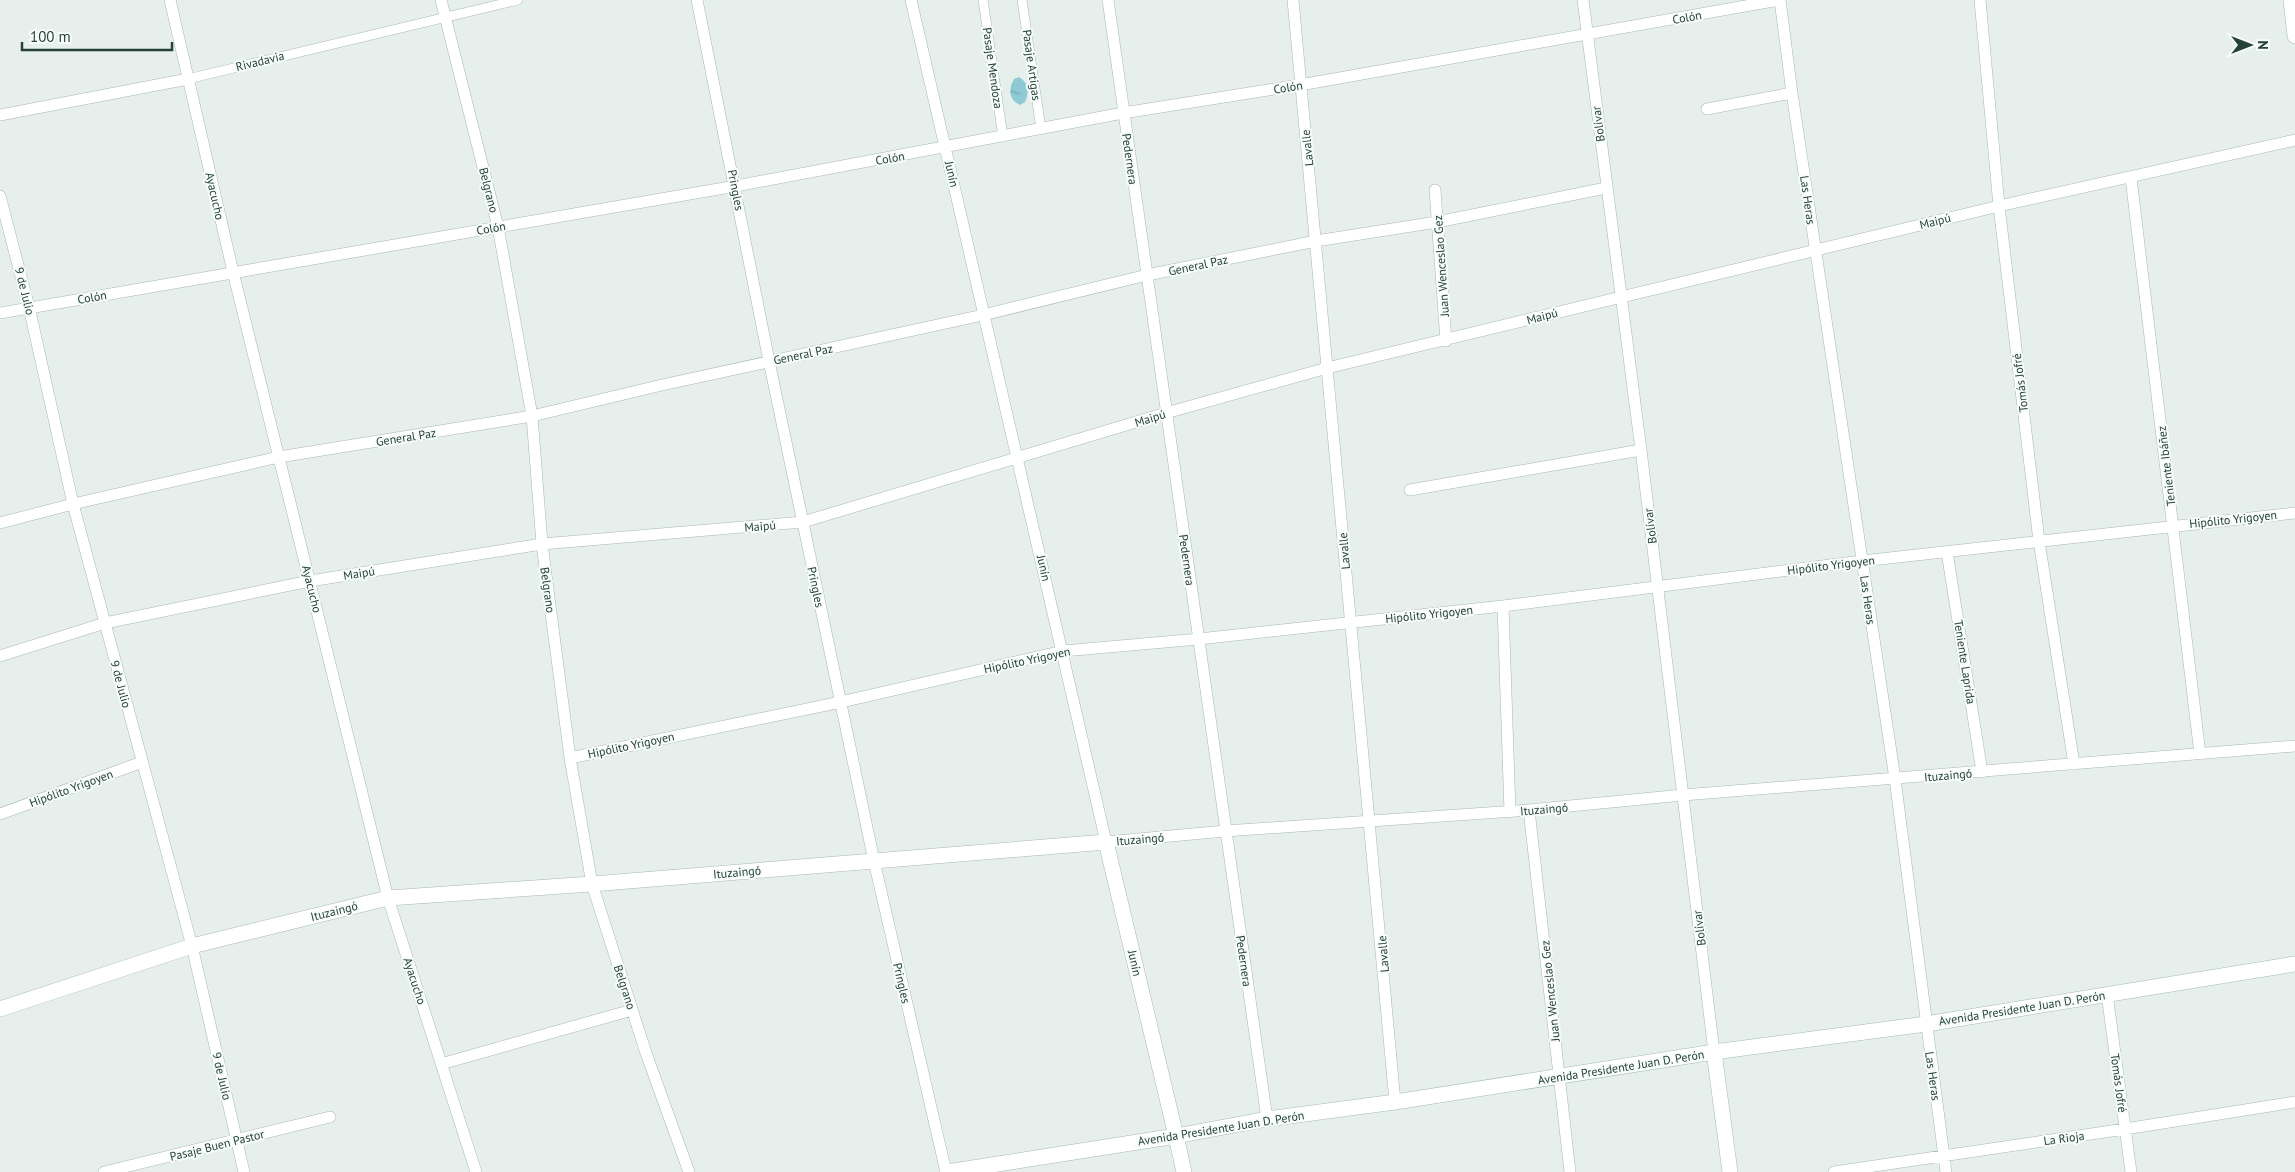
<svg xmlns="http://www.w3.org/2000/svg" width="2295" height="1172" viewBox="0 0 2295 1172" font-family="'PT Sans',sans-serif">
<defs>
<pattern id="water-ripples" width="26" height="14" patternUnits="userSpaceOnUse" patternTransform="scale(1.25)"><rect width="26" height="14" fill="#8ec9d4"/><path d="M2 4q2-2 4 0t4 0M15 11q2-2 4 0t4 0" fill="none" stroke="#74a5ad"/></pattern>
</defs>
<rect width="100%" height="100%" fill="#e6efeb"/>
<path fill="url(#water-ripples)" d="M1019,77c10,6 10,16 6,25l-5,3c-11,-5 -12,-16 -6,-26z"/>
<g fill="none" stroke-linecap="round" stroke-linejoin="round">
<g stroke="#a8b8b2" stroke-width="10">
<path id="pedestrian" d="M983,0l20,137
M1022,0l19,129
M188,79l330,-79"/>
</g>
<g stroke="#a8b8b2" stroke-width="12">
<path id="minor" d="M170,0l63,272 155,626 88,274
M441,0l57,227 34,189 10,128 28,214 22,126 54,169 43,119
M697,0l72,361 105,500 72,311
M911,0l195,842 119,-11 304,-21 154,-15 612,-49
M1108,0l159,1119
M1293,0c31,367 71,734 102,1102
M1583,0l58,450 73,602
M1780,0l12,93 103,686 51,393
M1980,0l19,206 40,335 35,223
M1707,109l85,-16
M0,115l188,-36
M2131,178l69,576
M1435,190l11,151
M0,196l29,111 44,197 119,442 52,226
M0,313l736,-127 387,-73 177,-28 479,-85
M1410,490l231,-40
M0,523l73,-19 206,-47 253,-41 130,-31 321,-70 164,-40 169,-34 121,-19 169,-34
M1947,552l35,220
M1503,606l7,206
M0,656l105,-33 205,-42 232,-37 261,-22 363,-109 161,-45 672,-162 296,-66
M570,758l271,-56 222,-51 136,-12 304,-33 359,-45 433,-48
M1529,810l41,362
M0,814l142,-52
M2107,994l24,178
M441,1064l191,-54
M104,1172l226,-55
M1834,1172l291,-43 170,-27"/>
</g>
<g stroke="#a8b8b2" stroke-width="16">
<path id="tertiary" d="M0,1009l192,-63 196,-48 204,-14 514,-42 70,294 -229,36"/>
</g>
<g stroke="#a4bbb3" stroke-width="16">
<path id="secondary" d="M2291,0l4,36
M1714,1052l16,120
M1184,1172l-8,-36 91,-17 128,-17 319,-50 212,-28 369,-60"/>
</g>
<use href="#pedestrian" stroke="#fff" stroke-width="9"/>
<use href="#minor" stroke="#fff" stroke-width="11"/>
<use href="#tertiary" stroke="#fff" stroke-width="15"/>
<use href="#secondary" stroke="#fff" stroke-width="15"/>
</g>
<g text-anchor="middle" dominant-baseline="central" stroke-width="4" stroke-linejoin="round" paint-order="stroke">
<g font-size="12" fill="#24423a" stroke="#f7fbf9">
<text transform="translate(1687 17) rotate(-10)">Colón</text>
<text transform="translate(260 61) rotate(-14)">Rivadavia</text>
<text transform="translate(1032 65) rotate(82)">Pasaje Artigas</text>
<text transform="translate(993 68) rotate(82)">Pasaje Mendoza</text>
<text transform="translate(1288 87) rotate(-9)">Colón</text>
<text transform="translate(1598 124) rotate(-97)">Bolívar</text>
<text transform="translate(1307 148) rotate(-96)">Lavalle</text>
<text transform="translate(890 158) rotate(-10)">Colón</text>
<text transform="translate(1130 159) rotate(82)">Pedernera</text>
<text transform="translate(952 174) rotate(77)">Junín</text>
<text transform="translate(489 190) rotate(76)">Belgrano</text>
<text transform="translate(736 190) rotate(79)">Pringles</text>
<text transform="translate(215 196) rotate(77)">Ayacucho</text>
<text transform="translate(1808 200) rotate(82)">Las Heras</text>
<text transform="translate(1935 221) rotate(-14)">Maipú</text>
<text transform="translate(491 228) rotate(-10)">Colón</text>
<text transform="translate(1198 265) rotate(-12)">General Paz</text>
<text transform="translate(1441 266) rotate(-94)">Juan Wenceslao Gez</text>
<text transform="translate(25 291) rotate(76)">9 de Julio</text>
<text transform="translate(92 297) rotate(-10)">Colón</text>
<text transform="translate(1542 316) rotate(-15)">Maipú</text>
<text transform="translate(803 354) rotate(-12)">General Paz</text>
<text transform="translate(2020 383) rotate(-97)">Tomás Jofré</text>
<text transform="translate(1150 418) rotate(-17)">Maipú</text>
<text transform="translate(406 437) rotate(-9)">General Paz</text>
<text transform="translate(2166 466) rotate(-97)">Teniente Ibáñez</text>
<text transform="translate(2233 519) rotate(-6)">Hipólito Yrigoyen</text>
<text transform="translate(760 526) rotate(-5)">Maipú</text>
<text transform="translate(1650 526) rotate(-97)">Bolívar</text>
<text transform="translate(1344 551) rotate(-95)">Lavalle</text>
<text transform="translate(1187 560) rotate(82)">Pedernera</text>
<text transform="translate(1831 565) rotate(-7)">Hipólito Yrigoyen</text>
<text transform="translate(1044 568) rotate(77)">Junín</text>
<text transform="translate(359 573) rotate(-9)">Maipú</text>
<text transform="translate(816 587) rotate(78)">Pringles</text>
<text transform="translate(312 589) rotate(76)">Ayacucho</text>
<text transform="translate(548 590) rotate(82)">Belgrano</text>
<text transform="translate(1868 600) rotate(82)">Las Heras</text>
<text transform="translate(1429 614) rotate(-6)">Hipólito Yrigoyen</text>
<text transform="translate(1027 660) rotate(-12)">Hipólito Yrigoyen</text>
<text transform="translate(1965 662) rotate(81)">Teniente Laprida</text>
<text transform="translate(121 684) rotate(75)">9 de Julio</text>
<text transform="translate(631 745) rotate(-12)">Hipólito Yrigoyen</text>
<text transform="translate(1948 775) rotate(-5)">Ituzaingó</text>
<text transform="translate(71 788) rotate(-20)">Hipólito Yrigoyen</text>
<text transform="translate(1544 809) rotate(-5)">Ituzaingó</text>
<text transform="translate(1140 839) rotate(-5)">Ituzaingó</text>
<text transform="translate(737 872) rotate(-5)">Ituzaingó</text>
<text transform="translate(334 911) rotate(-14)">Ituzaingó</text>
<text transform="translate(1699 928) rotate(-97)">Bolívar</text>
<text transform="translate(1383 954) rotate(-95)">Lavalle</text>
<text transform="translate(1244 961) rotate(82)">Pedernera</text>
<text transform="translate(1135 963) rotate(77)">Junín</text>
<text transform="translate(415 981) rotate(72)">Ayacucho</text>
<text transform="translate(902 983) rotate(77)">Pringles</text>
<text transform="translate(625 987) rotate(72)">Belgrano</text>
<text transform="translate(1550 991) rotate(-96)">Juan Wenceslao Gez</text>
<text transform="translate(2022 1008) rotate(-9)">Avenida Presidente Juan D. Perón</text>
<text transform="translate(1621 1067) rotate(-9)">Avenida Presidente Juan D. Perón</text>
<text transform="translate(222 1076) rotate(77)">9 de Julio</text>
<text transform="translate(1933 1076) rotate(82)">Las Heras</text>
<text transform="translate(2119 1083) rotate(82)">Tomás Jofré</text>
<text transform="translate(1221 1128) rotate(-9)">Avenida Presidente Juan D. Perón</text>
<text transform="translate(2064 1138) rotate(-8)">La Rioja</text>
<text transform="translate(217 1145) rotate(-14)">Pasaje Buen Pastor</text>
</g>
</g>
<g transform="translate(2250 45) rotate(90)" stroke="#f7fbf9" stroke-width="4" paint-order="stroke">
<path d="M0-4L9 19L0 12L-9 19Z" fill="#24423a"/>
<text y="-8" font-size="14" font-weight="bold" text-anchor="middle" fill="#24423a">N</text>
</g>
<path d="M22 42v8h150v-8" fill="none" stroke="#24423a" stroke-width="2.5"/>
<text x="30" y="42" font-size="15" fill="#24423a" stroke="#f7fbf9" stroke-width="4" paint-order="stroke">100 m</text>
</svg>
